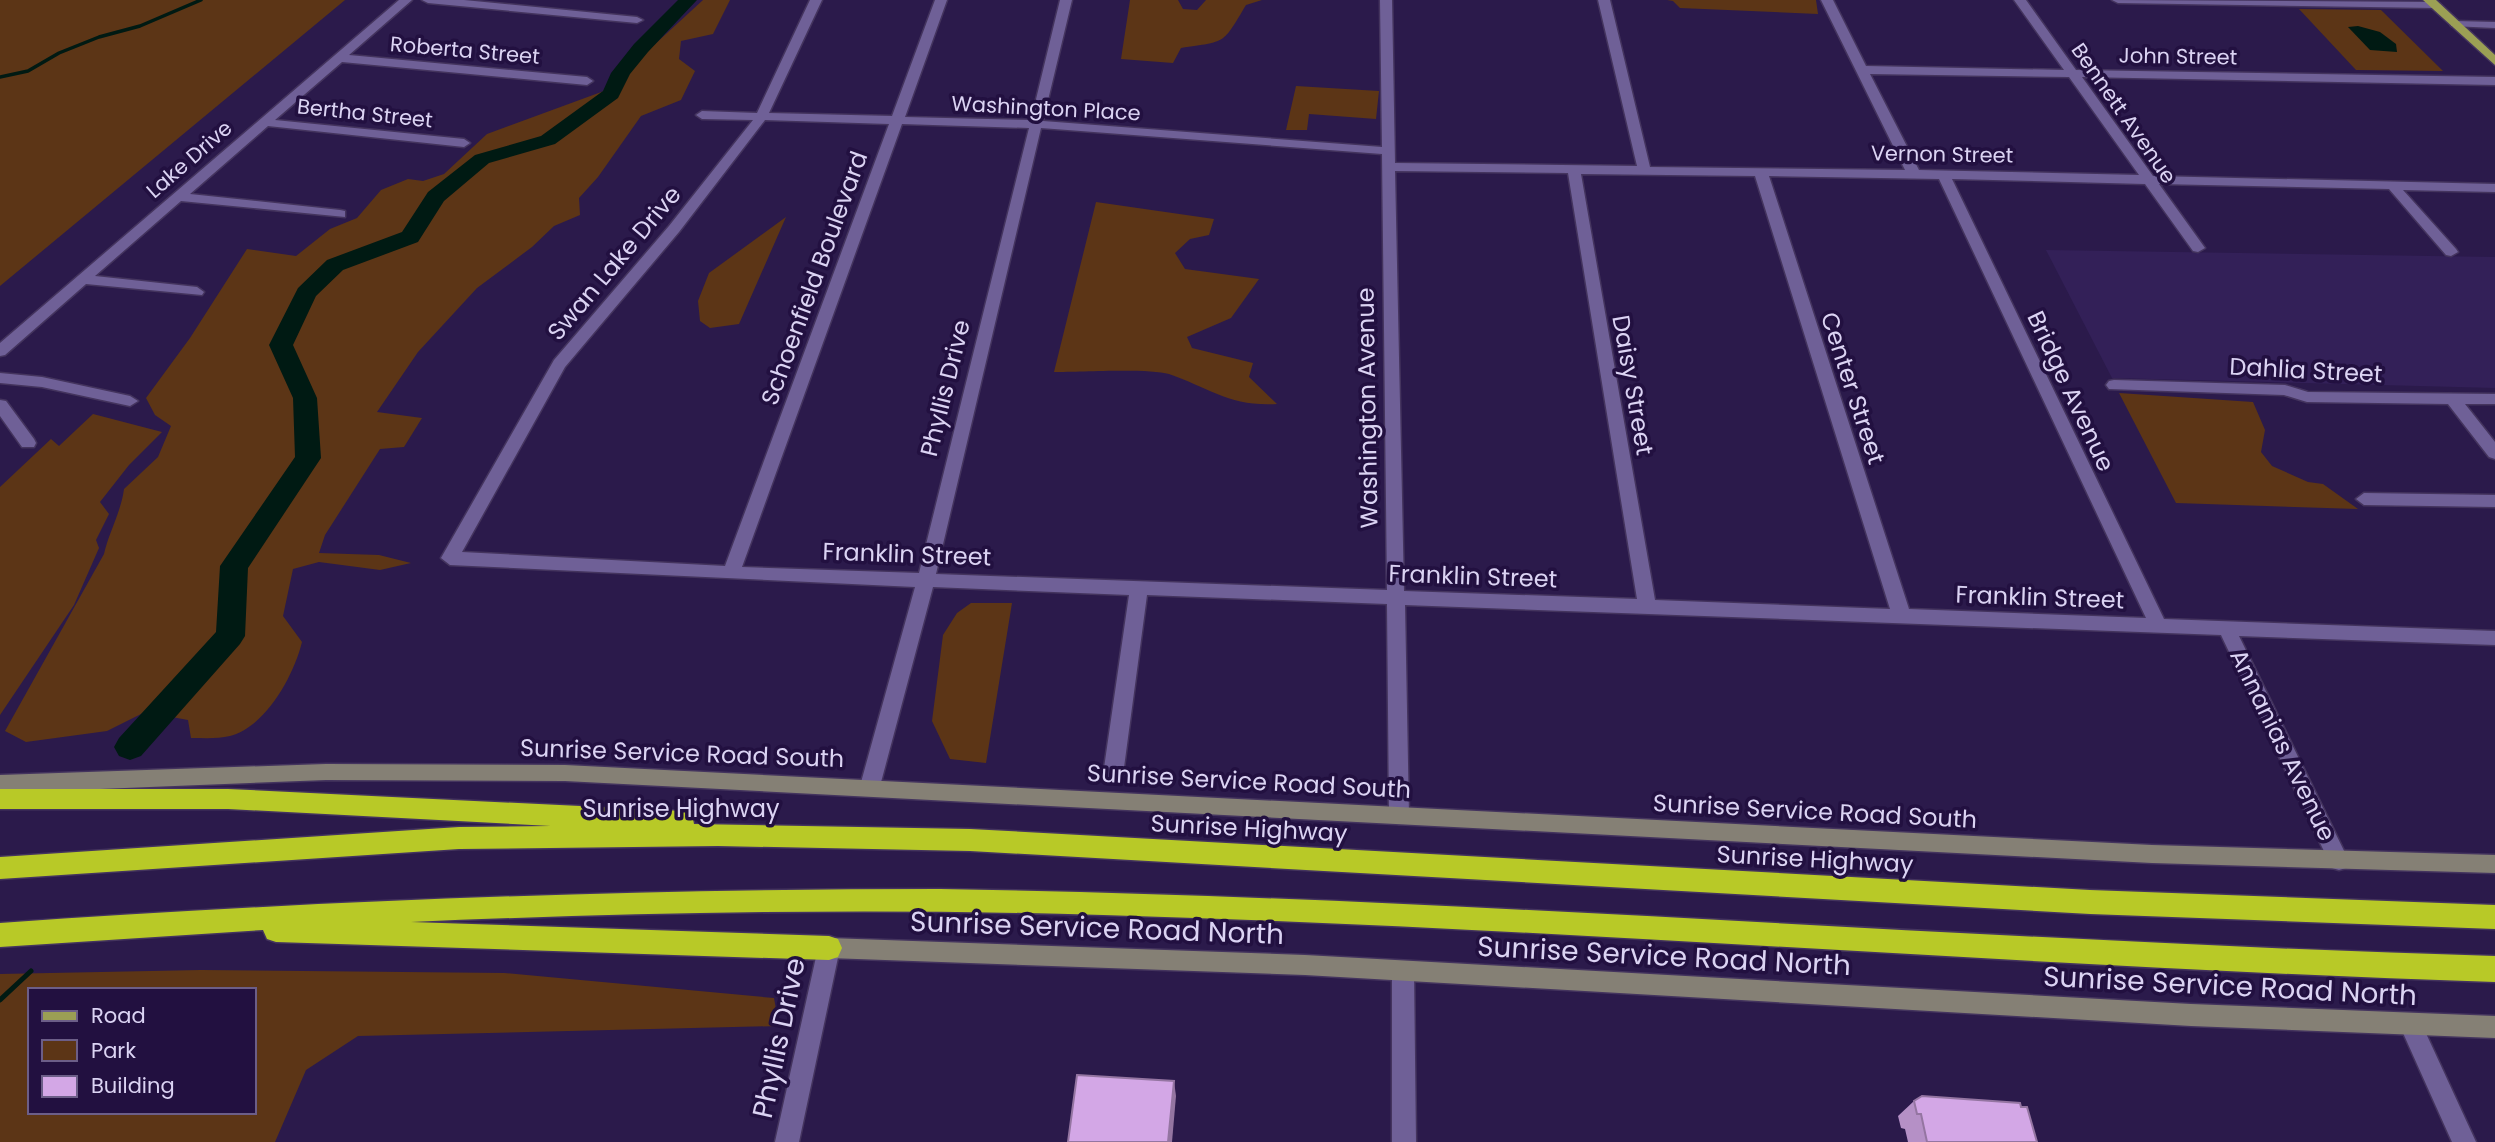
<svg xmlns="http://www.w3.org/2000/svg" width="2495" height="1142" viewBox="0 0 2495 1142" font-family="Poppins,sans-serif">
<rect width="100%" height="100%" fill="#2b1a4b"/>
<path fill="#332058" d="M2046,250l449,7v131l-383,-10z"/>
<path fill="#5c3516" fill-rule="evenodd" d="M0,0h345l-345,286z
M703,0h27l-17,34 -32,7 -2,18 16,12 -14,29 -40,16 -43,61 -19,21 1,17 -26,11 -22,21 -55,41 -59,64 -41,60 45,6 -18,29 -24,2 -55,86 -6,18 60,2 32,8 -31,7 -61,-8 -26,7 -10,47 19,26c-8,33 -36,85 -72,94 -12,3 -26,2 -39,2l-3,-18 -43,-8 -38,19 -81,11 -21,-11 99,-177c5,-22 17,-42 20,-65l34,-32 13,-31 -16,-11 -9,-17 44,-60 57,-89 49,7 34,-27 27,-11 24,-28 27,-11 15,2 21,-7 43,-40 117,-43z
M1130,0h48l5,9 14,1 9,-10h56l-16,5c-24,40 -19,36 -65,43l-8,15 -52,-4z
M1667,0h149l2,14 -138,-6 -7,-7z
M2299,9l82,1 62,61 -87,-1z
M1296,86l83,5 -3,28 -67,-5 -2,16h-21z
M1096,202l118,17 -5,16 -19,4 -15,14 10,16 74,10 -28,39 -44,19 5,11 61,15 -4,14 28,27c-46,3 -68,-16 -108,-30 -20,-6 -90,-2 -115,-2z
M786,217l-47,107 -29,4 -10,-7 -2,-20 11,-28z
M2119,393l134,9 12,28 -4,22 11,14 36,16 15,2 35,25 -182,-6z
M93,414l69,18 -33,33 -29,37 9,12 -13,26 3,8 -25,57 -74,110v-228l51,-48 8,7z
M971,603h41l-26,160 -36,-4 -18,-38 11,-86 14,-22z
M201,970l303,3 270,25 5,28 -421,10 -52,34 -31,72h-275v-168zM30,990h224v122h-224z"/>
<path fill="#001a13" d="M2358,26l22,6 16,12 1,8 -27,-2 -22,-23z"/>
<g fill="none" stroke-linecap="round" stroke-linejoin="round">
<path stroke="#001a13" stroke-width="3.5" d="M0,77l28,-6 31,-18 40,-16 41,-11 61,-26"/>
<path stroke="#001a13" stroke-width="5" d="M0,1000l31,-29"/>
<path fill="#001a13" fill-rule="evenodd" d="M678,0h19l-49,52 -18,22 -12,24 -63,46 -66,19 -45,38 -26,41 -75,28 -27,26 -23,49 24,53 4,60 -73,110 -3,68 -5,8 -99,112 -11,4 -11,-4 -5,-9 5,-9 97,-106 4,-66 75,-109 -2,-59 -24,-53 29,-57 29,-28 75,-28 26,-40 47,-37 66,-19 62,-45 8,-18 23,-29z"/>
<g stroke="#44345e" stroke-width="3">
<path id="minor" d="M399,0h13l-63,55 238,22 6,4 -6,4 -245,-23 -67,58 189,19 6,4 -6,4 -196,-21 -78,68 150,16 5,1v6l-164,-16 -86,75 102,11 7,5 -2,3 -116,-11 -81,71 -5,1v-13z
M422,0h42l173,17 6,3 -6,3 -209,-20z
M810,0h12l-53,113 123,3 43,-116h12l-42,117 126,3 29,-120h12l-29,121 339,26 -2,-147h12l3,163 242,3 -39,-166h12l40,167 255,3 -84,-170h12l33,66 198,4 -50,-70h12l50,70 419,7v8l-413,-8 71,99 342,8v8l-92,-2 53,59 2,3 -7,4 -5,-1 -57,-66 -230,-5 46,64 -7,4 -5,-1 -48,-67 -193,-5 212,440 331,12v14l-256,-9 110,225 -3,7 -7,2 -7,-2 -111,-233 -816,-30 4,210 -3,6 -7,3 -7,-3 -3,-6 -2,-211 -240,-9 -24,180 -3,6 -7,3 -7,-3 -3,-6 26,-180 -196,-8 -53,199 -3,6 -7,3 -7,-3 -3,-6 55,-199 -465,-22 -9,-7 113,-198 115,-134 84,-106 -51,-1 -6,-4 6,-4 55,2zM1870,74l199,3 70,98 -220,-5zM765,120l124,4 -164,442 -263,-14 103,-185 114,-135zM902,124l127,4 -110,445 -177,-6zM1041,128l341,26 5,436 -451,-16zM1395,171l173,2 69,426 -233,-8zM1581,174l174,2 135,433 -235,-9zM1769,176l170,3 207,439 -237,-9z
M2112,0l323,2 6,3 -6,3 -317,-5z
M2455,21l40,1v6l-44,-2v-4z
M0,373l42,4 88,19 8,5 -8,5 -88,-19 -42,-4z
M2114,380l171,5 23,7 187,2v10h-30l30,38v17l-6,-2 -41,-53 -141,-2 -23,-7 -175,-6 -3,-4 3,-4z
M0,400l6,1 28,38 2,4 -2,4h-12l-22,-31z
M2364,493l131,2v12l-131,-2 -8,-6z
M829,938l8,3 3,7 -41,194h-24l43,-194 3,-7z
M1403,961l8,3 3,7 2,171h-24v-171l3,-7z
M2410,1013l8,3 58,126h-24l-53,-118 3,-8z"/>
</g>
<g stroke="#44345e" stroke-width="3">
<path id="secondary" d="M326,764l239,1 1587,80 343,10v18l-343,-10 -1587,-82 -239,-1 -326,13v-18z
M829,938l476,17 886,49 304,12v22l-304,-12 -886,-51 -476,-17 -8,-3 -3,-7 3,-7z"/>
</g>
<g stroke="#44345e" stroke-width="3">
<path id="primary" d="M2423,0h13l59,55v10z"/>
</g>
<g stroke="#44345e" stroke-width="3">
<path id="motorway" d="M0,789h228l455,22 9,3 2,10 276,5 1120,61 405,15v24l-405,-15 -1120,-63 -252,-5 -259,3 -459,30v-22l459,-30 92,-1 -323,-17h-228z
M940,889c519,8 1036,52 1555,67v26c-465,-15 -928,-54 -1392,-67 -231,-7 -462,-3 -692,7l418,14 9,3 4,9 -4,9 -9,3 -553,-18 -9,-3 -4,-9 -263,17v-24c313,-22 626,-34 940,-34z"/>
</g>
<use href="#minor" fill="#6f6097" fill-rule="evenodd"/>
<use href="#secondary" fill="#858075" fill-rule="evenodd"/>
<use href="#primary" fill="#9b9f54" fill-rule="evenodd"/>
<use href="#motorway" fill="#b8c927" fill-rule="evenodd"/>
</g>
<path fill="#b590c6" d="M1914,1101l123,41h-129l-3,-13 -4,-1 -3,-12z"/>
<path fill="#9475a1" d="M1174,1081l2,15 -4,46h-4z"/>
<path fill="#d3a7e6" stroke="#9475a1" stroke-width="2" d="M1077,1075l97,6 -6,61h-100z
M1922,1096l98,7 1,4h6l10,35h-110l-6,-28h-4l-3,-13z"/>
<g text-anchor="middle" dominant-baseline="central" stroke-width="7" stroke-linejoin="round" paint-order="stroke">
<g font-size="21" fill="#dbd3f3" stroke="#221040">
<text transform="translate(465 50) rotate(5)">Roberta Street</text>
<text transform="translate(2178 56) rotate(1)">John Street</text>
<text transform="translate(1046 108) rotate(3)">Washington Place</text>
<text transform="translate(365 113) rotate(6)">Bertha Street</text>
<text transform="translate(2124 113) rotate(55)">Bennett Avenue</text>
<text transform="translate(1942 154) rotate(1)">Vernon Street</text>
<text transform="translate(189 159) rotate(-41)">Lake Drive</text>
</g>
<g font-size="24" fill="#dbd3f3" stroke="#221040">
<text transform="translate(614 263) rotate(-50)">Swan Lake Drive</text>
<text transform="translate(814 278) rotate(-70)">Schoenfield Boulevard</text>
<text transform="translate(2306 370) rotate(3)">Dahlia Street</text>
<text transform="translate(1633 385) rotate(80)">Daisy Street</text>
<text transform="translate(945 388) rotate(-76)">Phyllis Drive</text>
<text transform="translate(1853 388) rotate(72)">Center Street</text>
<text transform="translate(2071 391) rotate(65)">Bridge Avenue</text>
<text transform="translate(1367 408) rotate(-91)">Washington Avenue</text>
<text transform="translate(907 554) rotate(2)">Franklin Street</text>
<text transform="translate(1473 576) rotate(2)">Franklin Street</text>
<text transform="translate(2040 597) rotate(2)">Franklin Street</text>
<text transform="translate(2283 745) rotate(64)">Annanias Avenue</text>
<text transform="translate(682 753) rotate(2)">Sunrise Service Road South</text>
<text transform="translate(1249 781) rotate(3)">Sunrise Service Road South</text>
<text x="681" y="808">Sunrise Highway</text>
<text transform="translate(1815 811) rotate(3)">Sunrise Service Road South</text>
<text transform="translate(1249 828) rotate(3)">Sunrise Highway</text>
<text transform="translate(1815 859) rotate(3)">Sunrise Highway</text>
</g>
<g font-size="28" fill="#dbd3f3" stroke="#221040">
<text transform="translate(1097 928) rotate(2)">Sunrise Service Road North</text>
<text transform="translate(1664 956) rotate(3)">Sunrise Service Road North</text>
<text transform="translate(2230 986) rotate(3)">Sunrise Service Road North</text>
<text transform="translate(779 1038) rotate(-78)">Phyllis Drive</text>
</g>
</g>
<rect x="28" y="988" width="228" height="126" fill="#221040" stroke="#6c5e88" stroke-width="2"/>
<rect x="42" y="1011" width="35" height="10" fill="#9b9f54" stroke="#6c5e88" stroke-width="2"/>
<text x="91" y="1023" font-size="21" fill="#dbd3f3">Road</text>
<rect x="42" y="1040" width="35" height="21" fill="#5c3516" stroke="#6c5e88" stroke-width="2"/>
<text x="91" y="1058" font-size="21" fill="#dbd3f3">Park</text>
<rect x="42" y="1076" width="35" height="21" fill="#d3a7e6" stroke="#6c5e88" stroke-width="2"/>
<text x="91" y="1093" font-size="21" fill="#dbd3f3">Building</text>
</svg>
